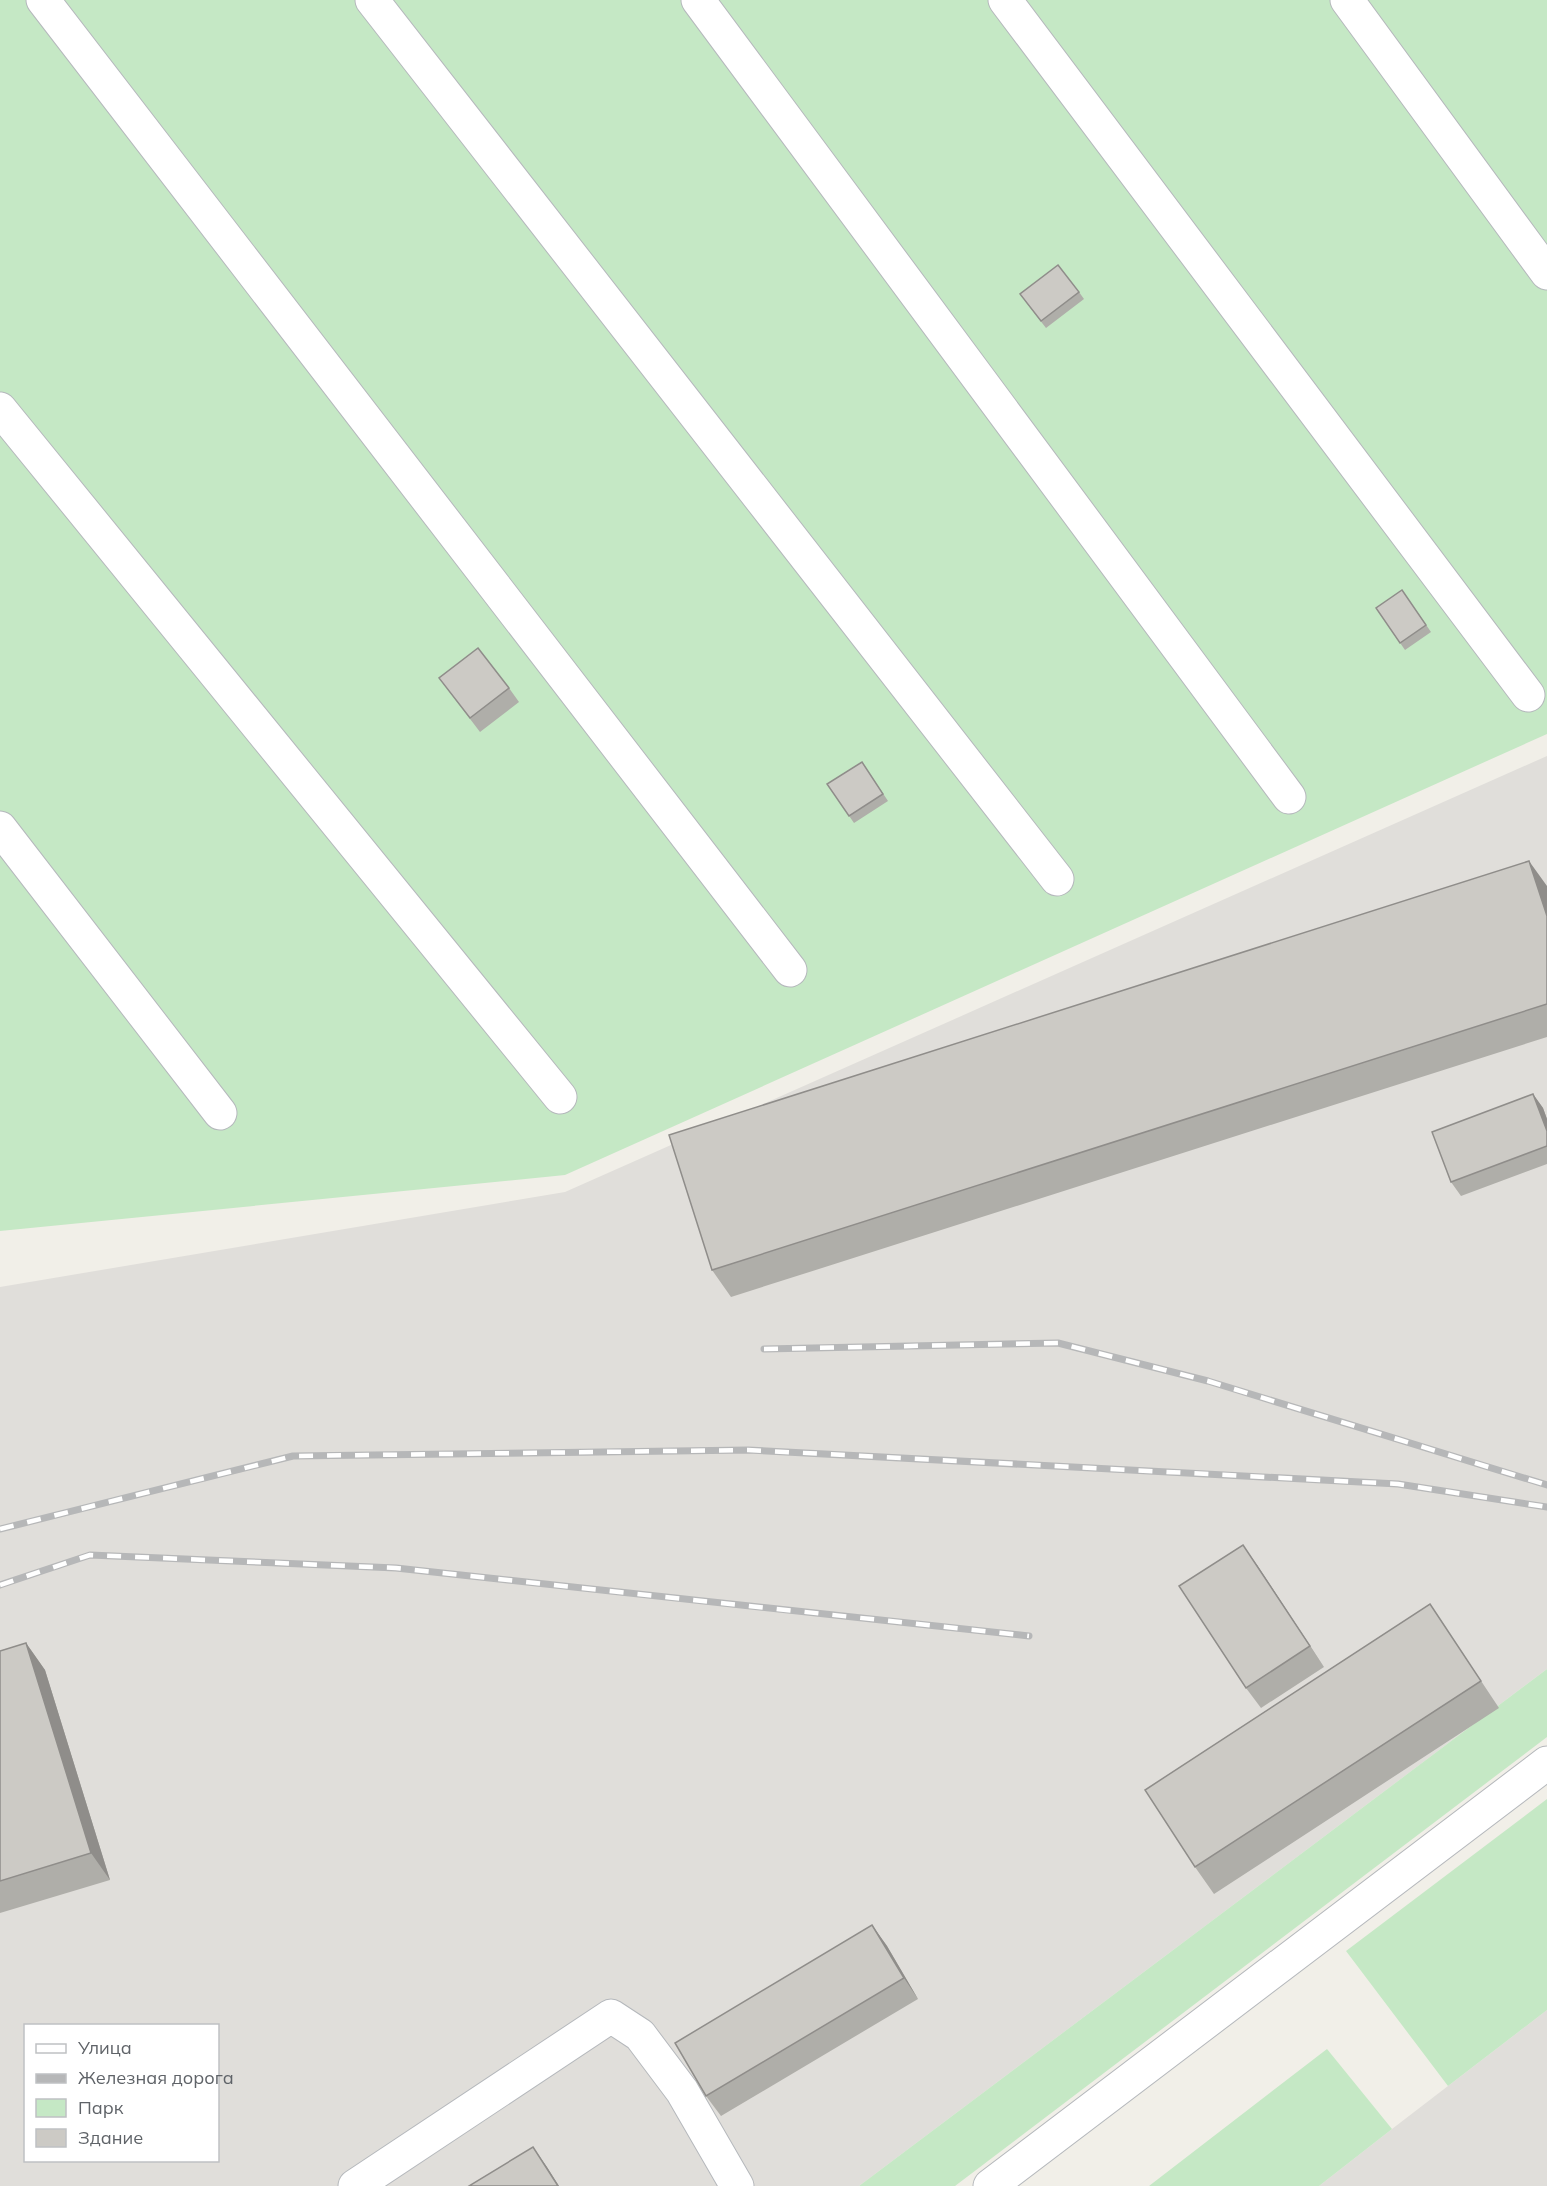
<svg xmlns="http://www.w3.org/2000/svg" width="1547" height="2186" viewBox="0 0 1547 2186" font-family="Mulish,sans-serif">
<rect width="100%" height="100%" fill="#f1efe8"/>
<path fill="#e0deda" fill-rule="evenodd" d="M1547,756v913l-688,517h-859v-899l565,-95zM26,2026h192v134h-192z
M1547,2010v176h-228l73,-57z"/>
<path fill="#c5e8c5" d="M0,0h1547v734l-982,441 -565,56z
M1547,1669v68l-592,449h-96z
M1547,1799v211l-99,76 -102,-135z
M1327,2049l65,80 -73,57h-170z"/>
<g fill="none" stroke-linecap="round" stroke-linejoin="round">
<g stroke="#b5b8bc" stroke-width="35">
<path id="minor" d="M43,0l747,970
M372,0l685,879
M698,0l591,797
M1005,0l523,695
M1347,0l200,273
M0,409l560,688
M0,828l220,285
M355,2186l256,-170 29,19 42,56 55,95
M990,2186l557,-423"/>
</g>
<use href="#minor" stroke="#fff" stroke-width="33"/>
<g stroke="#b6b7b8" stroke-width="7">
<path id="rail" d="M764,1349l294,-6 150,38 339,104
M0,1529l293,-73 455,-6 650,34 149,23
M0,1585l90,-30 306,13 633,68"/>
</g>
<use href="#rail" stroke="#fff" stroke-width="4.5" stroke-dasharray="14" stroke-linecap="butt"/>
</g>
<path fill="#afaea9" d="M1079,292l5,7 -38,29 -21,-27z
M1402,590l29,42 -26,18 -29,-42z
M439,678l70,10 10,14 -39,30z
M862,762l26,39 -34,22 -27,-39z
M1547,886v151l-816,260 -19,-27z
M1533,1094l10,14 4,11v45l-86,32 -10,-14z
M1257,1565l67,102 -63,41 -15,-20z
M1430,1604l69,104 -285,186 -19,-27z
M26,1643l19,27 65,210 -110,33v-262z
M872,1925l15,21 31,53 -197,117 -15,-20z"/>
<path fill="#8f8d8a" d="M1529,861l18,25v30z
M1533,1094l10,14 4,11v12z
M1243,1545l14,20 67,102 -14,-21z
M26,1643l19,27 65,210 -19,-27z
M872,1925l15,21 31,53 -14,-21z
M533,2147l14,20 12,19h-1z"/>
<path fill="#cccac5" stroke="#8f8d8a" stroke-width="1.5" d="M1058,265l21,27 -38,29 -21,-27z
M1402,590l24,35 -26,18 -24,-35z
M478,648l31,40 -39,30 -31,-40z
M862,762l21,32 -34,22 -22,-32z
M1529,861l18,55v88l-835,266 -43,-135z
M1533,1094l14,37v15l-96,36 -19,-50z
M1243,1545l67,101 -64,42 -67,-102z
M1430,1604l51,77 -286,186 -50,-77z
M26,1643l65,210 -91,28v-230z
M872,1925l32,53 -198,118 -31,-53z
M533,2147l25,39h-89z"/>
<rect x="24" y="2024" width="195" height="138" fill="#ffffff" stroke="#bfc1c3" stroke-width="1.5"/>
<rect x="36" y="2044" width="30" height="9" fill="#ffffff" stroke="#bfc1c3" stroke-width="1.5"/>
<text x="78" y="2054" font-size="18" fill="#5f6368">Улица</text>
<rect x="36" y="2074" width="30" height="9" fill="#b6b7b8" stroke="#bfc1c3" stroke-width="1.5"/>
<text x="78" y="2084" font-size="18" fill="#5f6368">Железная дорога</text>
<rect x="36" y="2099" width="30" height="18" fill="#c5e8c5" stroke="#bfc1c3" stroke-width="1.5"/>
<text x="78" y="2114" font-size="18" fill="#5f6368">Парк</text>
<rect x="36" y="2129" width="30" height="18" fill="#cccac5" stroke="#bfc1c3" stroke-width="1.5"/>
<text x="78" y="2144" font-size="18" fill="#5f6368">Здание</text>
</svg>
